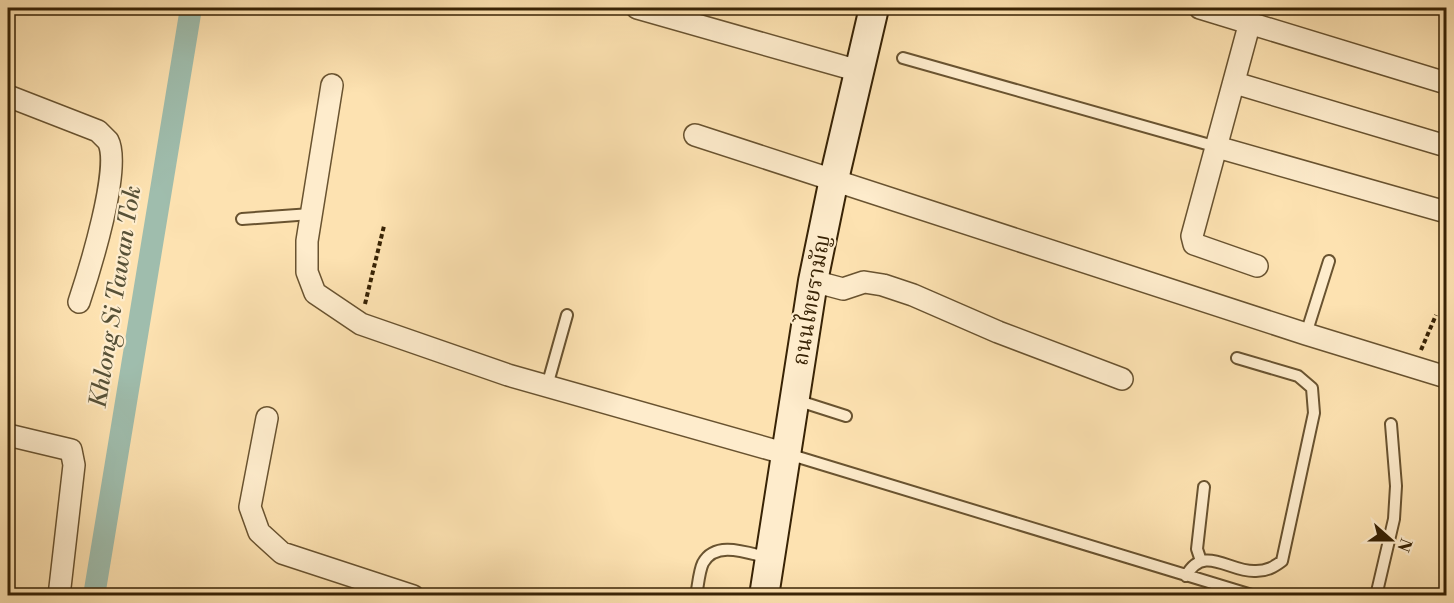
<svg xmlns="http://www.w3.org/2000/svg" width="1454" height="603" viewBox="0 0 1454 603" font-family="'Libre Bodoni','Noto Serif Thai',serif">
<rect width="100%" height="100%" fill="#fde2b1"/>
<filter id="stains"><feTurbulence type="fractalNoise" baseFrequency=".00333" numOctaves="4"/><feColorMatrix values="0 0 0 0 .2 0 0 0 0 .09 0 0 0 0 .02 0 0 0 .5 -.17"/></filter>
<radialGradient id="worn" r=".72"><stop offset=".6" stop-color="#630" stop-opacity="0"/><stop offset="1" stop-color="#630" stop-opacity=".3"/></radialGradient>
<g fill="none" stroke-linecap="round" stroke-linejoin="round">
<path stroke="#9fbdad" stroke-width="22" d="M94,596l97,-588"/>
<g stroke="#695330" stroke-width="14">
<path id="lane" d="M903,58l314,89
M242,219l69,-5
M1306,334l23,-73
M547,386l20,-71
M796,400l50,16
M788,454l467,142
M1201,561l-4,-12 7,-62
M1186,576c18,-33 44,-3 70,-5 11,0 18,-4 26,-10l32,-148 -2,-25 -14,-12 -61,-18
M696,596c2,-10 3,-25 7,-33 13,-24 47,-9 67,-5
M1376,596l18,-77 2,-33 -5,-62"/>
</g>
<g stroke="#695330" stroke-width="24">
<path id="street" d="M637,8l222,63
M1200,8l246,75
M1250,22l-58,214 2,8 63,22
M1235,83l211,63
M332,85l-25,156v31l8,21 46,31 147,51 279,79
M8,96l90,35c3,3 7,7 10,10 14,26 -19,131 -29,161
M695,135l611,199 140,43
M1217,147l229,65
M813,281l30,8 21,-7 19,3 30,10 85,37 124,47
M267,418l-17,89 9,25 23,21 131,43
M8,435l63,15 3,15 -15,131"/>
</g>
<g stroke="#382305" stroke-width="32">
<path id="secondary" d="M764,596l49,-315 21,-102 40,-171"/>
</g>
<path stroke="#382305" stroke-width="4" stroke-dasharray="4.5 3" stroke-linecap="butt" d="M365,304l19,-78
M1421,350l15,-35"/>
<use href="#lane" stroke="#feeccc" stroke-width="10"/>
<use href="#street" stroke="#feeccc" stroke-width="21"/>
<use href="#secondary" stroke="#feeccc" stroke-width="28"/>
</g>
<g text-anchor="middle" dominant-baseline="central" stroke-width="4.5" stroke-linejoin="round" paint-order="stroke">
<g font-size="22" fill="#382305" stroke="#feeccc">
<text transform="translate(812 300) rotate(-80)">ถนนไทยรามัญ</text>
</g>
<g font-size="24" font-style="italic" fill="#575137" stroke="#feeccc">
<text transform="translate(116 297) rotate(-81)">Khlong Si Tawan Tok</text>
</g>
</g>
<rect width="1454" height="603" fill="none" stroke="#fde2b1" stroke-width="30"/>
<rect x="9" y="9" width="1436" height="585" fill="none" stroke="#382305" stroke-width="3"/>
<rect x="15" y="15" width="1424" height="573" fill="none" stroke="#382305" stroke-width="1.5"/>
<g transform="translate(1391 540) rotate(111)" stroke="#feeccc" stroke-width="4.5" paint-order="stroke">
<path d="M0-4.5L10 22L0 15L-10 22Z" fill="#382305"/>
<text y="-9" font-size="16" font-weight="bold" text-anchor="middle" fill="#382305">N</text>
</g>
<rect width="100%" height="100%" filter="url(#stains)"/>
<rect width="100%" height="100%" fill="url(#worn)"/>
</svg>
